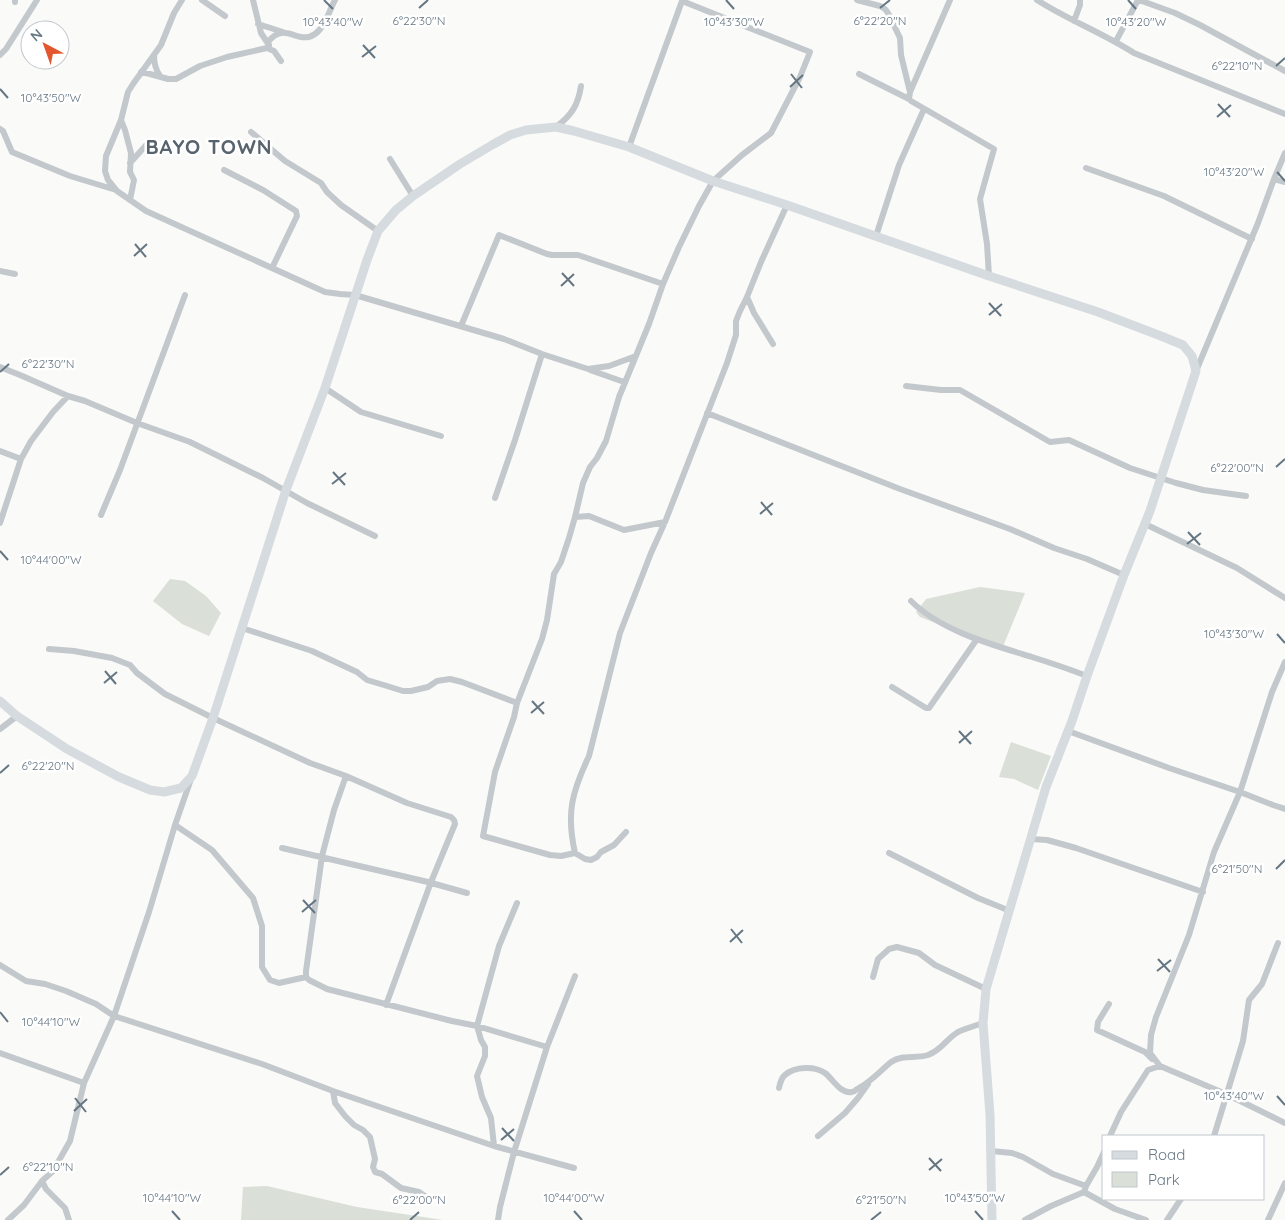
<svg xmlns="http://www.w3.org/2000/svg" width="1285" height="1220" viewBox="0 0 1285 1220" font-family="Quicksand,sans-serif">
<rect width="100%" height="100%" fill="#fafaf8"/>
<path fill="#dadfd7" d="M170,579l15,2 21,15 15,17 -12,23 -27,-12 -29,-23z
M980,587l45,6 -23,56 -82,-32 -4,-5 10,-13z
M1011,742l40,14 -13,34 -24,-11 -15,-2z
M267,1186l90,21 86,13h-202l2,-33z"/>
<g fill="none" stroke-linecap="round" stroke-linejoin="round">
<path stroke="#c3c8cc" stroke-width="6" d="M15,0v2
M182,0l-8,13 -13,32 -28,39 -5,8 -7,28 -15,36 -1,15 3,9 9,11 29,20 179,81 15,2 15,1 149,44 38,15 46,15 21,-3 27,-10
M202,0l23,16
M253,0l8,33 8,12
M857,0l23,6 5,3 3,4 12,25 1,17 9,37 -1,7 2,2 83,48 -14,50 7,45 2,32
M1037,0c31,20 66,33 97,53l151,61
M1139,0l36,13 25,12 85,46
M1074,21l6,-16v-5
M258,24l25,8
M1116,41l22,-41
M268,42c17,-22 30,4 47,-8 10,-7 14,-23 20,-34
M0,55l6,-6 31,-49
M154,55c0,8 1,14 6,21
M141,72l9,2 18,5h8l24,-13 27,-9 40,-9 7,3 7,10
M859,74l50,25
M910,92l40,-92
M121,120l4,10 6,23 -1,19 4,8 -4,20
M556,127c16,-12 22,-22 25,-41
M0,129l3,2 9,21 58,24 46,14
M251,132l34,29 36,22 6,9 14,13 37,26
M390,159l23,37
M130,163l18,-20
M1086,168l78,28 88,43
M224,170l39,20 33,21 1,5 -25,52
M1274,179l11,3
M876,236l23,-71 25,-56
M0,271l15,3
M747,297l7,16 19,31
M461,326l38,-91 48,19 5,1h26l85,29
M0,367l20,8 48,21 17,5 52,22 53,19 73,36 44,25 68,33
M590,370l34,12
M1196,371l62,-148 16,-44 11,-26
M906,386l35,4h19l90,52 19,-2 61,28 46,15 27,7 43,6
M325,388l36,24 80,24
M707,413l193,76 110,40 44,19 33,11 37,16
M0,451l21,8
M495,498l20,-58 27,-86
M101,515l19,-45 65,-175
M575,517l14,-1 35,14 41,-8
M0,523l21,-64 10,-18 22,-29 15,-16
M1145,524l92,44 48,30
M911,601c30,30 82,44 121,56 19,6 37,12 55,19
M242,628l70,23 45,21 10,8 20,6 16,5h8l17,-4 9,-6 13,-2 12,3 55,21
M49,649l25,2 38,7 18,7 7,8 28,21 48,24 97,45 36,13 -12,34 -12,46 -16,115v6l3,3 18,9 125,32 25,5 70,21
M1285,662l-13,30 -32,100 -26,60 -25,83 -33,82 -5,18 -1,18 10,13 66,28 59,29
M892,687l34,21h3l48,-69
M0,729l17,-13
M1068,731l101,37 71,24 33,13 12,4
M346,776l61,27 44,14 3,3 1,4 -24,58 -45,123
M175,825l37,25 41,48 9,28v41l8,13 9,3 27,-6
M626,832l-12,13 -13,7 -4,5 -6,3 -6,-1 -10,-6c-9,-40 -3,-61 14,-97l31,-123 31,-80 14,-31 62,-159 9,-28v-14l4,-10 7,-14 14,-35 26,-57
M1031,839l16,1 29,8 127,44
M282,848l146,34 39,11
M575,853l-14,3 -11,-1 -67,-19 12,-64 19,-55 3,-14 25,-64 5,-19 7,-46 7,-12 8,-24 6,-21 8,-34 7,-16 7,-9 9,-17 13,-44 30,-73 14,-40 16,-37 20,-41 14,-25 29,-26 29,-22 29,-56 10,-25 -128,-51 -53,146
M889,853l89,45 32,13
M517,903l-18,43 -22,80 4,14 4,7v9l-8,20 5,21 9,21 3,28 80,22
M0,965l26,16 19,3 21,7 30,13 18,12 148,48 71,27 161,55
M873,977l5,-18 11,-10 8,-2 22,6 16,12 51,24
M1109,1004l-11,18 -1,8 48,22 7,7
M0,1053l84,30
M779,1088c1,-5 2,-10 6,-13 10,-9 30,-9 40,-2 8,6 15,21 27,19 3,0 4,-3 7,-4 13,-7 21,-17 32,-26 12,-8 24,-3 37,-7 14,-5 18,-16 30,-23 8,-4 17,-6 25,-9
M333,1091l2,12 10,13 9,9 9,5 7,7 5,22 -2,8 2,5 7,2 19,14 18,4 10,7
M818,1136l27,-23 13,-15 10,-14
M1110,1136l11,-24 27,-42 12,-4
M1214,1136l29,-95 6,-41 13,-16 16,-41
M991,1151l21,2 11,4 30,17 33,12
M42,1181l4,8 19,19 4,12
M1084,1192l31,17 31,11
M8,1220l16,-15 18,-24 11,-10 17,-30 14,-58 30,-67 35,-104 26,-87 16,-46
M498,1220l2,-13 14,-55 33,-105 28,-71
M1025,1220l26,-14 33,-14 2,-6 11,-19 7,-15
M1167,1220l14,-21
M1268,1220l17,-37"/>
<path stroke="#d6dbdf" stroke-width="9" d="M0,701l17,15 50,33 52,28 31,13 14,2 17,-4 11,-12 21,-58 73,-228 39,-102 42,-128 11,-29 18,-21 17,-14 22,-15 25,-17 32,-19 18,-10 16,-5 30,-3 18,4 55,16 84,34 74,24 202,71 109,36 63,24 22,9 9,11 4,15 -46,140 -26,64 -37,101 -15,45 -26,66 -60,202 -3,34 7,92 2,105"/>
</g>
<path fill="none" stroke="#657683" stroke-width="2" d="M324,0l9,9M726,0l8,9M1128,0l8,9M419,8l9,-8M880,8l10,-8M363,45l12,13M362,57l14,-11M1276,66l9,-8M791,74l11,14M790,87l13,-12M0,89l8,9M1218,104l12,13M1217,117l14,-12M1277,172l8,9M135,244l11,13M134,256l13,-12M562,273l12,13M561,286l13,-12M989,303l12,13M989,315l13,-11M0,372l9,-8M1276,467l9,-8M333,472l12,13M332,484l14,-11M761,502l11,13M760,514l13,-11M1188,532l12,13M1187,544l14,-11M0,551l8,9M1277,634l8,9M105,671l11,13M104,683l13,-11M532,701l12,13M531,713l13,-11M959,731l12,13M959,743l13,-12M0,773l9,-8M1276,869l9,-9M303,900l12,13M302,912l14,-12M731,929l11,14M730,942l13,-12M1158,959l12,13M1157,971l14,-11M0,1012l8,10M1277,1096l8,9M75,1098l11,14M74,1111l13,-12M502,1128l12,13M501,1140l13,-11M929,1158l12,13M929,1170l13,-11M0,1175l9,-8M172,1211l8,9M574,1211l8,9M975,1211l8,9M410,1220l9,-8M871,1220l10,-8"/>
<g text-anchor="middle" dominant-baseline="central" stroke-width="5" stroke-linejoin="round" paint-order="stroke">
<g font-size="20" font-weight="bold" letter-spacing="1" fill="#57646e" stroke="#fff">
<text x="209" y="146">BAYO TOWN</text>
</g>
</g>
<g font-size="12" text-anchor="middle" fill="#657683" stroke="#fff" stroke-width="5" stroke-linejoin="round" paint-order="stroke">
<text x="419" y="25">6°22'30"N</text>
<text x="880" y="25">6°22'20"N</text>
<text x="333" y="26">10°43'40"W</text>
<text x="734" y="26">10°43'30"W</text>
<text x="1136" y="26">10°43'20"W</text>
<text x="1237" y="70">6°22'10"N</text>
<text x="51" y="102">10°43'50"W</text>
<text x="1234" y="176">10°43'20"W</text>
<text x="48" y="368">6°22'30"N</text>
<text x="1237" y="472">6°22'00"N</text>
<text x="51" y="564">10°44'00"W</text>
<text x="1234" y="638">10°43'30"W</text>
<text x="48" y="770">6°22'20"N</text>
<text x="1237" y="873">6°21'50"N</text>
<text x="51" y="1026">10°44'10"W</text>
<text x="1234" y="1100">10°43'40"W</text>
<text x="48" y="1171">6°22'10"N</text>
<text x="172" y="1202">10°44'10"W</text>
<text x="574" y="1202">10°44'00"W</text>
<text x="975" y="1202">10°43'50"W</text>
<text x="419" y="1204">6°22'00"N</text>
<text x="881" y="1204">6°21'50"N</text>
</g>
<rect x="1102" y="1135" width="162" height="65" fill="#ffffff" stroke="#c1c8cd"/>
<rect x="1112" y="1151" width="25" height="8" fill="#d6dbdf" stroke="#c1c8cd"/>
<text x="1148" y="1160" font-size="15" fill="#657683">Road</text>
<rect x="1112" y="1172" width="25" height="15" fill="#dadfd7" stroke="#c1c8cd"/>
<text x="1148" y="1185" font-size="15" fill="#657683">Park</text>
<g transform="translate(45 45) rotate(319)"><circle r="24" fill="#ffffff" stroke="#c1c8cd"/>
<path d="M0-4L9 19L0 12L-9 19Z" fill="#e4572e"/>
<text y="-8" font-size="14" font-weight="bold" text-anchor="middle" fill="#657683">N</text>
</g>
</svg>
